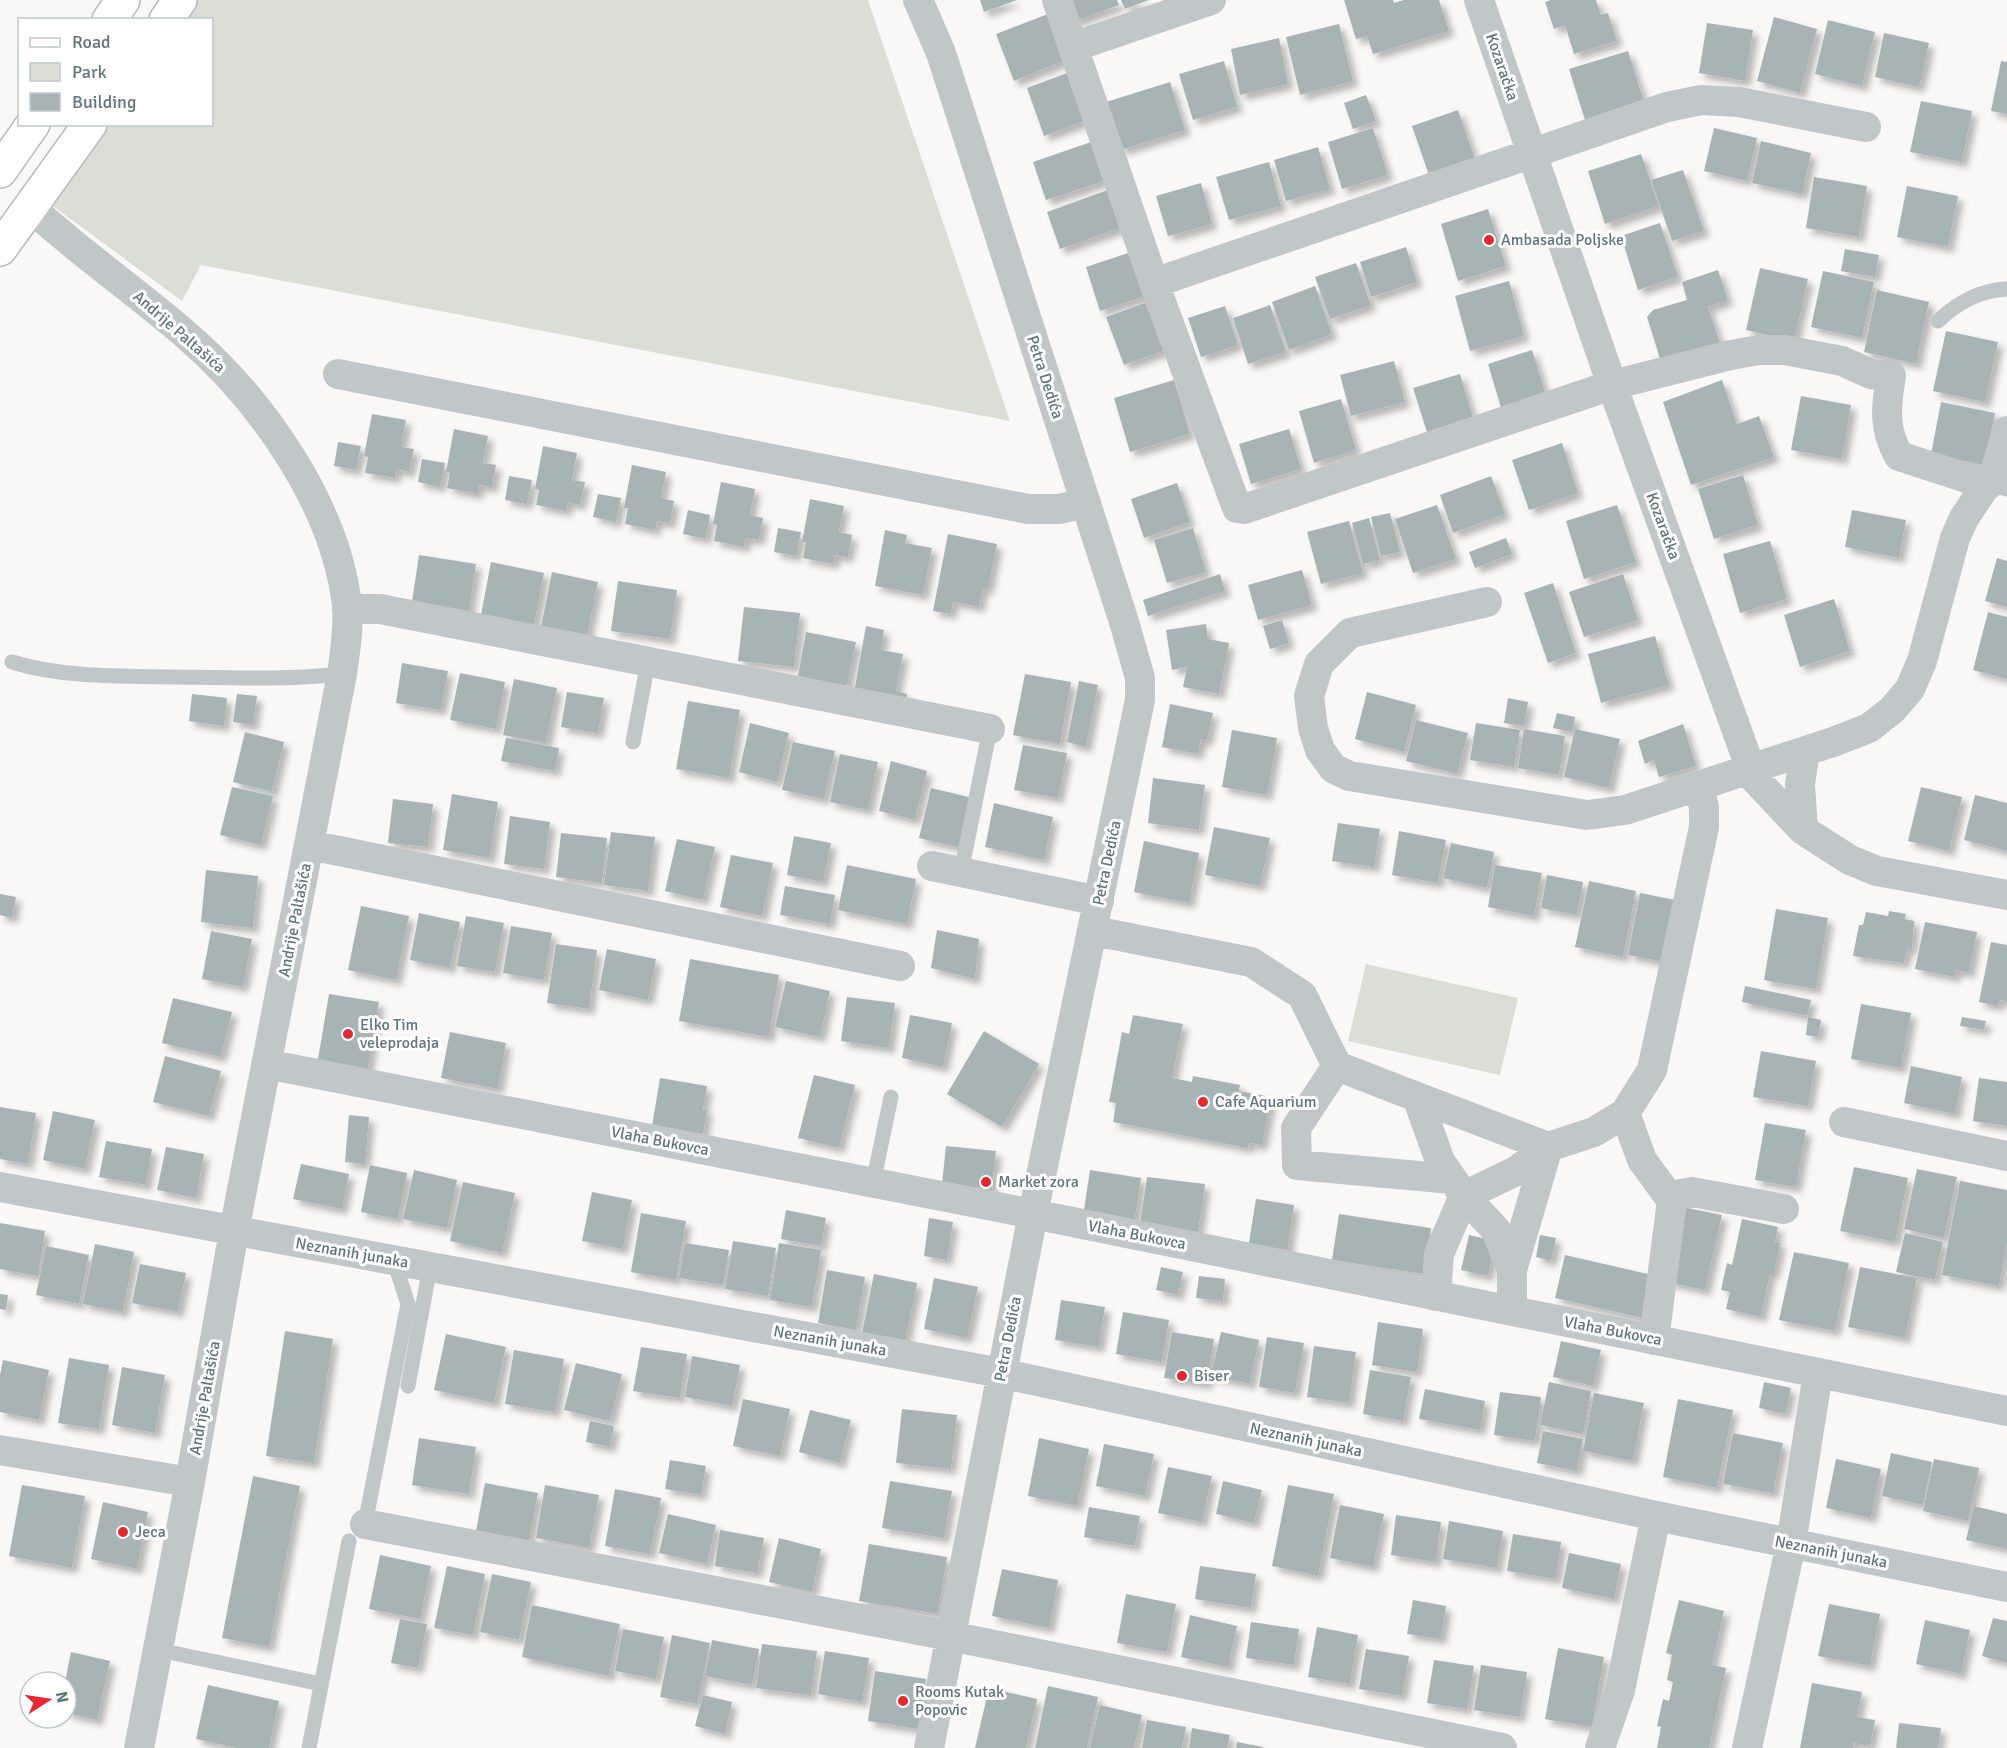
<svg xmlns="http://www.w3.org/2000/svg" width="2007" height="1748" viewBox="0 0 2007 1748" font-family="Signika,sans-serif">
<defs>
<filter id="shadow"><feDropShadow dx="5.5" dy="5.5" stdDeviation="3" flood-color="#0004"/></filter>
</defs>
<rect width="100%" height="100%" fill="#f9f8f6"/>
<path fill="#dbded5" d="M177,0h691l142,421 -809,-156 -19,36 -140,-103 50,-73 120,-1v-104l-48,-1z
M1366,964l152,34 -18,77 -152,-34z"/>
<path fill="#a6b4b6" filter="url(#shadow)" d="M980,0h37l-33,12z
M1065,0h52l2,5 -46,17z
M1121,0h28l-24,9z
M1344,0h49l1,3 10,-3h35l10,31 -76,23 -6,-18 -11,3z
M1551,0h45l5,15 7,-2 9,28 -43,13 -9,-29 -11,4 -9,-27z
M1048,14l18,46 -52,21 -18,-47z
M1774,17l43,12 -17,64 -43,-12z
M1828,20l47,12 -13,54 -47,-12z
M1707,23l46,7 -8,51 -46,-8z
M1339,24l14,57 -53,14 -14,-58z
M1884,33l45,10 -10,44 -44,-10z
M1279,38l9,46 -48,11 -9,-46z
M1628,51l16,51 -59,18 -16,-51z
M1224,61l13,46 -44,13 -14,-46z
M2001,61l6,1v52l-16,-3z
M1067,73l17,48 -40,15 -17,-48z
M1170,82l15,48 -64,20 -15,-48z
M1366,95l10,26 -23,8 -9,-26z
M1921,101l51,10 -10,51 -52,-10z
M1458,110l18,52 -46,16 -18,-52z
M1373,128l15,47 -46,14 -14,-47z
M1714,128l43,10 -10,43 -43,-10z
M1761,141l50,12 -9,41 -50,-11z
M1091,142l13,39 -58,19 -13,-38z
M1318,147l12,42 -44,12 -12,-41z
M1641,154l18,52 -54,18 -17,-53z
M1269,162l12,44 -52,14 -13,-43z
M1683,170l21,61 -32,10 -21,-61z
M1814,177l53,9 -8,51 -53,-9z
M1201,183l11,41 -44,12 -12,-40z
M1907,186l51,10 -10,51 -51,-10z
M1113,188l13,38 -66,23 -13,-37z
M1488,209l18,57 -48,15 -17,-57z
M1660,223l18,54 -40,13 -17,-54z
M1406,247l11,35 -46,15 -11,-35z
M1845,249l34,6 -4,22 -34,-6z
M1134,251l15,44 -49,16 -14,-44z
M1356,263l15,42 -41,14 -15,-42z
M1760,268l48,11 -14,62 -48,-11z
M1718,270l10,30 -20,7 13,39 -59,19 -15,-48 6,-7 34,-10 -5,-18z
M1823,271l51,11 -12,56 -51,-11z
M1509,281l15,55 -54,15 -15,-55z
M1315,286l17,48 -43,16 -17,-48z
M1877,290l52,12 -13,62 -52,-12z
M1153,300l18,48 -47,17 -18,-48z
M1270,305l16,47 -38,12 -15,-46z
M1225,306l13,39 -37,12 -13,-39z
M1946,331l52,11 -13,60 -52,-11z
M1532,350l16,51 -45,13 -15,-50z
M1394,361l11,41 -54,14 -11,-41z
M1460,374l14,47 -46,14 -15,-47z
M1174,380l16,54 -60,18 -16,-54z
M1722,380l15,44 22,-8 15,41 -83,28 -28,-83z
M1801,396l50,9 -9,54 -51,-9z
M1341,399l15,51 -42,13 -15,-52z
M1941,402l54,11 -11,52 -53,-11z
M372,414l34,6 -5,27 13,2 -5,23 -13,-3 -1,9 -30,-5 3,-16 -4,-1z
M454,429l34,7 -5,27 13,2 -4,22 -13,-2 -2,9 -30,-6 3,-15 -4,-1z
M1289,429l12,40 -50,15 -12,-40z
M338,442l23,4 -5,24 -22,-4z
M1562,443l16,50 -49,17 -17,-50z
M543,446l34,7 -5,27 13,2 -5,23 -12,-3 -2,9 -30,-6 3,-15 -4,-1z
M422,459l23,4 -5,24 -22,-5z
M632,465l34,7 -5,26 13,3 -4,22 -13,-2 -2,9 -30,-6 3,-16h-4z
M1743,475l15,50 -44,14 -16,-50z
M509,476l23,4 -5,24 -22,-4z
M1491,476l14,38 -52,19 -13,-38z
M721,482l34,7 -5,26 13,3 -4,22 -13,-2 -2,9 -30,-6 3,-16 -4,-1z
M1177,483l13,39 -46,16 -13,-39z
M598,494l23,4 -5,24 -23,-5z
M810,499l34,7 -5,26 13,3 -4,22 -13,-2 -2,9 -30,-6 3,-16h-4z
M1437,505l19,54 -43,14 -18,-54z
M1617,505l19,57 -52,17 -18,-58z
M688,510l22,5 -4,24 -23,-5z
M1852,510l54,10 -7,38 -54,-11z
M1390,513l10,39 -19,4 -10,-39z
M1369,518l11,42 -17,4 -11,-41z
M1349,521l14,52 -42,11 -14,-52z
M778,528l23,4 -5,24 -22,-4z
M1193,528l13,44 -39,11 -13,-43z
M885,530l22,5 -2,8 27,5 -9,47 -48,-9z
M948,534l49,10 -9,45 -5,-1 -4,19 -26,-5 -2,12 -18,-3z
M1506,538l6,16 -37,14 -6,-16z
M1770,541l17,58 -47,14 -17,-59z
M419,555l57,9 -7,47 -57,-9z
M1997,558l10,3v46l-22,-6z
M491,562l53,11 -10,52 -53,-10z
M1302,570l10,35 -54,15 -10,-35z
M552,572l46,10 -11,54 -46,-9z
M1220,574l5,17 -77,25 -5,-16z
M1623,574l15,46 -54,17 -15,-45z
M618,581l59,9 -7,49 -59,-8z
M1553,583l23,70 -28,10 -24,-70z
M1834,599l16,52 -50,16 -16,-52z
M744,607l56,6 -6,54 -56,-6z
M1988,612l19,5v62l-34,-9z
M1282,620l7,23 -19,6 -7,-23z
M1206,624l2,15 21,4 -10,51 -36,-7 4,-20 -15,3 -6,-40z
M866,626l18,4 -3,20 22,4 -7,37 11,3 -3,13 -51,-9z
M806,632l50,10 -9,44 -49,-10z
M1655,636l14,49 -68,18 -13,-49z
M402,663l46,8 -7,39 -45,-7z
M460,673l45,9 -9,47 -46,-9z
M1025,674l46,8 -11,62 -47,-9z
M514,679l43,9 -11,55 -43,-8z
M1079,681l19,4 -12,62 -19,-5z
M567,692l37,6 -6,35 -37,-6z
M1367,692l49,13 -12,47 -49,-13z
M192,694l35,4 -3,28 -35,-5z
M237,694l20,2 -4,29 -20,-3z
M1508,698l20,4 -4,24 -20,-3z
M688,701l52,9 -11,68 -53,-9z
M1170,704l43,9 -6,28 -6,-2 -3,15 -36,-7z
M1557,713l18,4 -3,15 -19,-4z
M1416,720l52,13 -11,41 -51,-13z
M750,723l39,10 -12,49 -38,-10z
M1476,723l44,7 -6,37 -44,-7z
M1683,724l13,42 -37,11 -5,-17 -9,4 -7,-23z
M1524,729l41,7 -6,39 -41,-7z
M1575,729l45,10 -11,49 -45,-11z
M1232,730l45,8 -10,57 -45,-8z
M245,732l39,10 -12,50 -39,-10z
M506,738l53,10 -4,23 -54,-10z
M793,742l42,9 -11,48 -42,-9z
M1023,745l44,8 -9,45 -44,-8z
M840,754l38,8 -10,48 -38,-8z
M891,761l36,10 -12,49 -36,-9z
M1153,778l52,7 -6,45 -51,-7z
M232,787l41,9 -12,49 -41,-10z
M1921,787l41,10 -13,54 -41,-10z
M931,788l42,10 -12,50 -42,-10z
M452,794l46,8 -8,56 -47,-8z
M1975,795l32,8v48l-43,-11z
M393,799l40,5 -5,43 -40,-4z
M994,803l59,14 -9,43 -59,-13z
M510,816l40,6 -6,47 -40,-5z
M1338,823l42,6 -6,38 -42,-6z
M1214,827l56,11 -10,48 -55,-11z
M1399,831l47,9 -8,43 -46,-8z
M611,832l44,5 -7,54 -44,-6z
M561,833l46,5 -5,45 -46,-6z
M794,836l37,7 -8,39 -36,-7z
M677,839l38,8 -12,53 -38,-9z
M1144,841l55,12 -10,50 -55,-11z
M1451,843l43,9 -7,36 -44,-10z
M731,855l42,8 -11,53 -42,-9z
M847,865l69,14 -9,45 -69,-14z
M1495,865l47,8 -8,43 -46,-9z
M206,870l52,6 -5,52 -52,-6z
M1547,875l36,7 -6,33 -36,-7z
M1589,881l47,10 -13,66 -48,-10z
M785,886l50,9 -5,29 -50,-9z
M1640,893l40,8 -12,62 -40,-8z
M0,894l16,3 -4,21 -12,-3z
M361,906l48,10 -13,64 -48,-10z
M1776,909l52,9 -12,71 -52,-9z
M1889,911l17,3 -1,5 9,2 -2,28 -5,-1 -3,15 -51,-7 6,-31h4l3,-13 22,4z
M419,913l41,9 -10,46 -40,-8z
M466,916l38,7 -9,49 -38,-6z
M1925,922l52,10 -8,41 -13,-3 -1,7 -40,-8z
M511,926l41,7 -8,47 -41,-7z
M937,930l42,9 -4,40 -44,-11z
M211,931l41,8 -9,48 -41,-8z
M1991,942l16,3v56l-8,-1 -1,6 -19,-4z
M556,944l41,6 -8,59 -42,-6z
M607,949l49,10 -8,41 -49,-10z
M690,959l89,16 -10,62 -90,-16z
M786,981l44,10 -10,46 -45,-10z
M1745,986l66,14 -4,16 -65,-14z
M329,994l50,8 -12,71 -50,-8z
M847,997l48,6 -6,45 -48,-7z
M173,998l59,14 -11,45 -59,-14z
M1861,1004l50,9 -10,55 -50,-9z
M910,1015l42,8 -9,44 -41,-9z
M1133,1015l50,9 -11,54 20,4 1,-6 47,9 -1,6 32,6 -9,48 -13,-2 -1,5 -135,-26 3,-19 -7,-1 13,-70 7,2z
M1808,1017l13,3 -3,17 -12,-2z
M1962,1017l24,4 -2,9 -24,-4z
M984,1031l55,33 -37,63 -55,-33z
M450,1032l56,11 -8,46 -57,-11z
M1761,1051l55,10 -8,45 -55,-9z
M165,1056l56,15 -12,45 -56,-14z
M1911,1066l51,11 -7,37 -51,-11z
M814,1075l41,10 -16,63 -41,-10z
M660,1078l47,8 -4,23 4,1 -4,25 -51,-9z
M1979,1078l28,4v44l-34,-5z
M0,1107l36,6 -8,51 -28,-5z
M53,1111l42,9 -10,49 -42,-9z
M349,1115l20,2 -4,47 -20,-2z
M1765,1123l41,7 -10,57 -41,-7z
M106,1141l46,8 -6,36 -47,-8z
M946,1146l50,5 -4,38 -50,-5z
M166,1147l38,7 -8,44 -39,-8z
M301,1164l48,10 -7,35 -49,-10z
M370,1165l37,8 -9,46 -37,-7z
M1854,1167l54,11 -13,64 -55,-11z
M1917,1169l40,8 -13,61 -40,-9z
M414,1170l43,10 -10,48 -44,-9z
M1090,1170l51,8 -7,47 -51,-8z
M1147,1177l58,7 -7,48 -58,-8z
M1960,1181l47,9v53l-8,43 -57,-11z
M463,1182l52,11 -13,60 -52,-12z
M592,1192l40,8 -9,49 -41,-8z
M1256,1199l38,6 -7,49 -39,-6z
M1683,1207l39,8 -17,75 -38,-8z
M786,1210l40,8 -5,28 -40,-7z
M641,1213l45,8 -10,59 -45,-8z
M1339,1214l92,14 -7,46 -92,-14z
M929,1218l24,4 -6,38 -23,-4z
M1742,1219l36,8 -3,15 5,1 -6,30h-4l-9,44 -35,-8 4,-17 -9,-2 6,-27 5,2z
M0,1223l45,8 -7,45 -38,-7z
M1905,1233l38,9 -8,38 -39,-8z
M1469,1235l26,6 -7,35 -27,-6z
M1540,1235l16,3 -5,23 -15,-4z
M733,1241l43,7 -8,48 -43,-7z
M685,1243l44,7 -6,35 -44,-7z
M779,1243l42,7 -9,57 -42,-7z
M95,1244l39,8 -11,60 -40,-8z
M46,1246l43,9 -10,49 -43,-9z
M1794,1252l55,11 -14,68 -56,-11z
M1565,1255l87,20 -10,43 -87,-20z
M140,1264l46,9 -8,39 -46,-9z
M1161,1267l22,5 -5,23 -22,-5z
M1860,1267l57,11 -12,60 -57,-11z
M827,1270l38,7 -9,53 -38,-7z
M874,1274l43,9 -12,59 -43,-9z
M1199,1276l26,3 -2,22 -27,-3z
M934,1278l44,9 -11,51 -43,-9z
M0,1294l8,1 -2,15 -6,-1z
M1061,1300l44,7 -6,40 -44,-7z
M1123,1312l46,8 -7,42 -46,-8z
M1378,1322l45,7 -6,43 -45,-7z
M285,1331l48,8 -19,124 -48,-7z
M1172,1332l42,7 -7,45 -43,-6z
M1221,1332l38,8 -9,44 -39,-8z
M446,1334l60,13 -12,56 -60,-13z
M1267,1337l37,6 -9,50 -36,-6z
M1561,1341l40,9 -8,36 -40,-9z
M1314,1346l42,6 -7,51 -42,-6z
M641,1347l46,7 -7,44 -47,-7z
M514,1350l50,9 -9,53 -50,-8z
M692,1356l48,9 -8,41 -47,-9z
M69,1358l40,7 -10,64 -41,-6z
M3,1360l46,10 -10,50 -39,-8v-37z
M576,1363l46,11 -12,47 -46,-11z
M122,1367l43,8 -10,58 -43,-8z
M1370,1370l41,7 -8,44 -40,-7z
M1549,1382l42,9 -8,43 -43,-9z
M1764,1382l27,6 -6,26 -26,-6z
M1425,1389l60,12 -5,29 -61,-11z
M1500,1392l41,5 -6,44 -41,-6z
M1594,1393l50,10 -11,58 -50,-10z
M743,1399l47,10 -10,47 -47,-10z
M1678,1399l55,11 -16,78 -54,-11z
M902,1409l55,6 -6,54 -55,-6z
M810,1410l41,10 -11,43 -41,-11z
M590,1421l24,5 -4,21 -24,-5z
M1543,1431l40,8 -6,32 -40,-8z
M1733,1433l50,10 -10,50 -50,-9z
M419,1438l57,9 -7,47 -57,-9z
M1039,1438l50,11 -12,57 -49,-10z
M1104,1444l50,10 -9,42 -49,-10z
M1891,1453l41,9 -9,43 -41,-9z
M1836,1459l45,10 -10,49 -45,-10z
M1934,1459l45,9 -11,53 -45,-10z
M670,1460l36,6 -5,29 -36,-6z
M1168,1467l44,9 -10,46 -44,-9z
M253,1476l47,10 -31,161 -47,-9z
M890,1481l62,10 -8,47 -62,-10z
M1223,1481l39,9 -8,33 -38,-9z
M485,1483l53,10 -9,48 -53,-10z
M22,1485l63,11 -13,72 -63,-12z
M545,1485l54,10 -10,53 -53,-10z
M1288,1485l46,9 -16,82 -46,-10z
M615,1489l46,9 -11,56 -45,-8z
M103,1502l45,10 -11,57 -46,-10z
M1340,1505l44,9 -11,53 -43,-9z
M1974,1506l33,8v35l-41,-9z
M1089,1507l51,9 -5,30 -51,-9z
M668,1514l48,11 -9,39 -48,-11z
M1396,1515l45,7 -5,40 -45,-7z
M1449,1521l54,10 -6,37 -54,-9z
M720,1530l44,8 -7,35 -42,-7z
M1513,1534l48,8 -5,37 -49,-8z
M779,1538l42,11 -9,43 -43,-10z
M869,1544l78,13 -9,57 -79,-13z
M1569,1553l52,11 -7,35 -52,-11z
M380,1555l51,11 -11,53 -51,-10z
M447,1566l38,8 -12,61 -39,-7z
M1200,1566l56,8 -5,34 -56,-9z
M1002,1569l56,11 -9,48 -57,-12z
M492,1574l39,8 -12,58 -39,-8z
M1126,1594l50,10 -9,48 -50,-9z
M1413,1600l33,6 -5,33 -34,-5z
M1679,1600l45,11 -12,54 14,3 -17,80h-52l4,-21 -4,-1 6,-27 6,2 4,-19 -6,-2 5,-25 -6,-2z
M1829,1604l51,10 -10,52 -52,-10z
M532,1605l88,19 -11,52 -87,-19z
M1190,1615l47,11 -9,41 -47,-10z
M1993,1618l14,3v42l-25,-7z
M400,1619l27,5 -9,44 -27,-5z
M1925,1620l45,10 -9,44 -45,-10z
M1251,1622l48,7 -5,36 -48,-7z
M1317,1627l41,8 -8,49 -42,-7z
M623,1629l41,8 -8,42 -41,-8z
M672,1635l38,8 -13,61 -37,-7z
M712,1640l47,9 -7,36 -47,-9z
M762,1644l55,7 -6,44 -55,-7z
M1558,1648l46,9 -12,70 -47,-8z
M1366,1649l43,7 -7,40 -43,-7z
M825,1651l44,7 -7,44 -44,-8z
M71,1652l39,9 -13,59 -31,-7 -1,-31z
M1434,1660l40,6 -7,43 -40,-6z
M1481,1665l46,7 -7,45 -46,-7z
M875,1671l51,8 -8,50 -50,-8z
M1812,1683l50,9 -5,25 18,3 -5,26 -16,-3 -1,5h-53z
M208,1685l71,16 -10,47h-32l-41,-9z
M1048,1686l50,11 -11,51h-52z
M989,1688l48,11 -11,49h-51z
M703,1695l29,7 -7,32 -30,-8z
M1100,1705l42,10 -8,33h-44z
M1147,1720l39,7 -4,21h-40z
M1899,1723l42,5 -3,20h-42z
M1192,1728l38,7 -3,13h-38z
M1237,1742l26,5v1h-27z"/>
<g fill="none" stroke-linecap="round" stroke-linejoin="round">
<g stroke="#b3bbbd" stroke-width="36">
<path id="primary" d="M109,20l14,-20
M166,20l14,-20
M0,171l33,-47
M0,249l90,-125"/>
</g>
<path stroke="#c0c7c9" stroke-width="15" d="M1938,321c19,-18 42,-31 69,-32
M1988,485l19,4
M12,662c52,16 110,14 164,15 56,1 111,3 166,-3
M633,742l15,-80
M961,872l29,-143
M873,1183l18,-86
M408,1386l22,-119
M365,1524l43,-220 -14,-43
M159,1650l162,34
M309,1748l40,-207"/>
<path stroke="#c0c7c9" stroke-width="30" d="M918,0l23,53 184,572 15,53v22l-107,514 -104,534
M1057,0l97,283 83,225 7,1 368,-124 119,-30 28,-5h26l57,11 29,13 20,2c-5,30 -8,53 8,80l89,29
M1479,0l133,385 142,393 49,52 47,30 27,11 130,24
M1073,47l138,-47
M30,207c49,45 104,83 155,127 76,65 151,171 162,272 2,23 -2,46 -5,68l-108,557 -44,251 -51,266
M1154,283l513,-176 34,-7 38,2 127,25
M338,374l690,135h31l27,-6
M1487,602l-137,31 -31,31 -10,32 4,32 7,22 13,18 16,8 238,39 38,-5 208,-68 36,-14 23,-18 18,-21 12,-28 33,-123 9,-20 31,-46 12,-41
M347,609h33l610,120
M1803,830l-3,-46 5,-33
M310,845l590,121
M932,866l167,35
M1094,931l157,31 51,33 35,71 80,31 23,64 24,35 32,34 16,40v41
M266,1064l767,150 974,197
M1337,1066l-41,62 1,37 155,14
M1417,1097l131,50 -36,123
M1625,1113l17,47 30,41
M1844,1122l163,34
M0,1187l1001,186 655,143 351,71
M1436,1296l3,-42 25,-58 52,-25 32,-24 46,-15 31,-19 27,-43 52,-243v-20l-6,-21
M1654,1340l18,-139 9,-7 11,-2 92,17
M0,1450l190,32
M365,1524l585,112 552,112
M1600,1748l20,-58 36,-174
M1747,1748l44,-204 27,-171"/>
<use href="#primary" stroke="#fff" stroke-width="33"/>
</g>
<g fill="#e9272c" stroke="#fff" stroke-width="2">
<circle cx="1489" cy="240" r="6"/>
<circle cx="348" cy="1034" r="6"/>
<circle cx="1203" cy="1102" r="6"/>
<circle cx="986" cy="1182" r="6"/>
<circle cx="1182" cy="1376" r="6"/>
<circle cx="123" cy="1532" r="6"/>
<circle cx="903" cy="1701" r="6"/>
</g>
<g text-anchor="middle" dominant-baseline="central" stroke-width="6" stroke-linejoin="round" paint-order="stroke">
<g font-size="16" fill="#5e777c" stroke="#fff">
<text transform="translate(1502 67) rotate(71)">Kozaračka</text>
<text transform="translate(179 332) rotate(41)">Andrije Paltašića</text>
<text transform="translate(1045 377) rotate(72)">Petra Dedića</text>
<text transform="translate(1663 526) rotate(70)">Kozaračka</text>
<text transform="translate(1107 863) rotate(-78)">Petra Dedića</text>
<text transform="translate(295 920) rotate(-79)">Andrije Paltašića</text>
<text transform="translate(660 1141) rotate(11)">Vlaha Bukovca</text>
<text transform="translate(1137 1235) rotate(11)">Vlaha Bukovca</text>
<text transform="translate(352 1253) rotate(10)">Neznanih junaka</text>
<text transform="translate(1613 1331) rotate(11)">Vlaha Bukovca</text>
<text transform="translate(1008 1339) rotate(-79)">Petra Dedića</text>
<text transform="translate(830 1341) rotate(10)">Neznanih junaka</text>
<text transform="translate(205 1398) rotate(-80)">Andrije Paltašića</text>
<text transform="translate(1306 1440) rotate(12)">Neznanih junaka</text>
<text transform="translate(1831 1552) rotate(11)">Neznanih junaka</text>
</g>
<g font-size="16" fill="#5e777c" stroke="#fff" text-anchor="start">
<text x="1501" y="240">Ambasada Poljske</text>
<text x="360" y="1025">Elko Tim<tspan x="360" dy="18">veleprodaja</tspan></text>
<text x="1215" y="1102">Cafe Aquarium</text>
<text x="998" y="1182">Market zora</text>
<text x="1194" y="1376">Biser</text>
<text x="135" y="1532">Jeca</text>
<text x="915" y="1692">Rooms Kutak<tspan x="915" dy="18">Popovic</tspan></text>
</g>
</g>
<rect x="18" y="18" width="195" height="108" fill="#ffffff" stroke="#bfc9cb" stroke-width="1.5"/>
<rect x="30" y="38" width="30" height="9" fill="#ffffff" stroke="#bfc9cb" stroke-width="1.5"/>
<text x="72" y="48" font-size="18" fill="#5e777c">Road</text>
<rect x="30" y="63" width="30" height="18" fill="#dbded5" stroke="#bfc9cb" stroke-width="1.5"/>
<text x="72" y="78" font-size="18" fill="#5e777c">Park</text>
<rect x="30" y="93" width="30" height="18" fill="#a6b4b6" stroke="#bfc9cb" stroke-width="1.5"/>
<text x="72" y="108" font-size="18" fill="#5e777c">Building</text>
<g transform="translate(48 1700) rotate(78)"><circle r="28" fill="#ffffff" stroke="#bfc9cb" stroke-width="1.5"/>
<path d="M0-4.5L10 22L0 15L-10 22Z" fill="#e9272c"/>
<text y="-9" font-size="16" font-weight="bold" text-anchor="middle" fill="#5e777c">N</text>
</g>
</svg>
